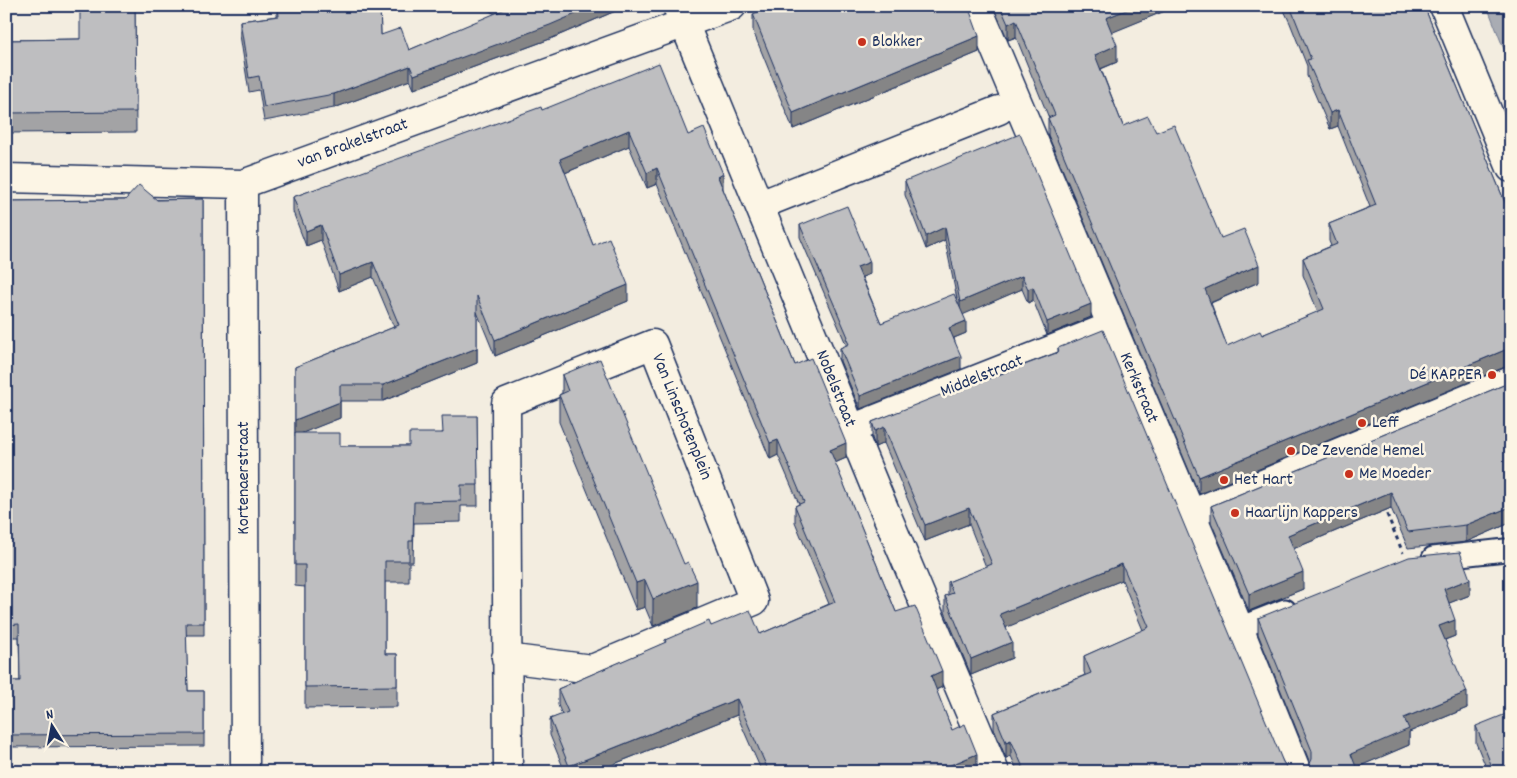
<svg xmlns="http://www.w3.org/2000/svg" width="1517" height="778" viewBox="0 0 1517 778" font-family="Dekko,sans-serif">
<rect width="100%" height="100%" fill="#f3ede0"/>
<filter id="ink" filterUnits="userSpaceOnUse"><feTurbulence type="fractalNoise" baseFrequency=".02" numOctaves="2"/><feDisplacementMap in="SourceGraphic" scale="10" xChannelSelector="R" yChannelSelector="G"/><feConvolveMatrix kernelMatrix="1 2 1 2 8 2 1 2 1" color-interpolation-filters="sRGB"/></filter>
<g filter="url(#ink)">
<path fill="#a9acb3" stroke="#707a91" d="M1487,6h24v61z"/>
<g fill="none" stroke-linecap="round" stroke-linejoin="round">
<g stroke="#1b2f5e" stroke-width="25">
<path id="lane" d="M1433,558l72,-8
M1239,628l46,-18"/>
</g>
<g stroke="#1b2f5e" stroke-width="31">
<path id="street" d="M677,6l203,493 115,273
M977,6l262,622 58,144
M1444,6l67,162
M6,178l237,6 489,-178
M243,184l2,588
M760,205l239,-95
M851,429l261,-103
M1191,514l320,-133
M506,658l86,11 162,-68 -101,-257 -147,59 2,369"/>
</g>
<path stroke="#1b2f5e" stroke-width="3" stroke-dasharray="4 4" stroke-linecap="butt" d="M1384,507l19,46"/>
<use href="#lane" stroke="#fcf5e5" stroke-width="21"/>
<use href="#street" stroke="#fcf5e5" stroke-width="28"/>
</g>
<path fill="#a3a3a5" stroke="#1b2f5e" d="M135,6l1,126 -130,1v-93l74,-1z
M277,6h103l1,29 28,15 86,-36 -14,-8h146l-77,33 -136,50 -4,-9 -76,28 -70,13 -5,-31 -10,2 -9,-57v-14l37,-5z
M993,6h184l-65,26 5,30 -16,7 22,57 33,6 65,106 38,44 -48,21 16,43 35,-11 56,-23 -15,-37v-17l28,-12 -2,-5v-17l41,-17 -32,-81 -8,3 -23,-53v-10l-17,-43 -8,-17h142l87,211v149l-6,1 -306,127 -151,-359v-17h1l-33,-81 -8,3z
M753,14l226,38 -186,77 -40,-98z
M542,110l146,25 35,54 72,176 51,93 -11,5 61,149 46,75 -6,3 16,40 25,40 -5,2h-210l-25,-57 -143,57h-29l-15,-37v-16l12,-4 -4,-10v-16l107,-46v-3l46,-14 49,8 69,-30 -34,-82v-16l4,-2 -21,-49 -8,4 -113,-275 -10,4 -18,-42 -64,27 28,72 35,56 -133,55 -18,-44v51l-94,38h-43v17l-39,15 39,13h69l33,-13 35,-17 1,90h-17v16l-47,1 -1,39h-4v20h-24v72h12v53l-92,1v-121l-10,-1v-219l99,-40 -21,-50 -34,14 -18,-51 -15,6 -13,-34v-15z
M905,181l186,136 -44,18 -14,-35 -5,3 -6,-14 -59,25 3,19 -12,5 7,31 -101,40 -20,-48v-13l6,-2v-2l-46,-107v-12l70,49 -8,3 19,46 76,-24 -12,-59 -19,9 -21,-54z
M203,199l1,436h-18l2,56h16v55l-198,1v-66h14l-1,-44h-13v-436z
M1058,348l225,414 4,6 7,3h8l7,-5 1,-3 -52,-129v-16l212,-23 -21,8 6,33 -10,4 22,68 -58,24v13l-52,22 1,5h-340l-7,-16 -5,2 -12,-29v-16l91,-38 -1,-3v-16l59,-26 -21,-50 -116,47 6,31 -41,17 -26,-63v-16l3,-1v-13l38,-15 -17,-43 -44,17 -41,-98 -9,4 -3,-9v-16l186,-70z
M562,375l135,233 -44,18 -8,-19 -9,3 -77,-188v-27l3,-2z
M1511,382v142l-1,-1 -44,19 -58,6 -17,-40 -98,41 10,40 -54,22 -38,-89v-16z
M1476,726l35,46h-23l-12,-29z"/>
<path fill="#858586" stroke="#1b2f5e" d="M594,6h33l-77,33 -136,50v-14z
M1136,6h41l-71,29v-17z
M1016,20v17l-8,3v-16z
M979,36v16l-186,77v-16z
M1117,45v17l-22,9v-16z
M410,66v14l-76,28v-14z
M1338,110v16l-8,3v-16z
M629,130v16l-69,29v-16z
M657,168v16l-10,4v-15z
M723,174v16l-5,-13z
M321,225v15l-15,6v-15z
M945,227v13l-19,9v-13z
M373,262v15l-34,14v-16z
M870,262v12l-13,5v-12z
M1259,265v17l-54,23v-16z
M1022,276v13l-62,27v-14z
M628,285v16l-133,55v-16z
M1033,287v13l-5,3v-14z
M1091,304v13l-44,18v-13z
M966,321v12l-17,7v-12z
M477,348v15l-94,38v-16z
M1505,350v17l-306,127v-17z
M961,356v13l-101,40v-13z
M340,402v16l-45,18v-16z
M884,427v16l-9,4v-16z
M778,440v15l-8,4v-16z
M846,443v15l-16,7v-15z
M1391,492v16l-103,43v-16z
M1510,507v16l-44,19v-17z
M969,508v16l-44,17v-16z
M1122,564v16l-122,50v-16z
M1303,572v17l-54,22v-17z
M1470,579v16l-26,10v-16z
M645,580v27l-9,3v-27z
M697,581v27l-44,18v-27z
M1455,620v16l-16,6v-16z
M1012,642v16l-41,17v-16z
M942,671v16l-11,5v-16z
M1467,692v16l-58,24v13l-58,25v-16l53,-36z
M737,699v16l-143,57h-25v-6z
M1011,740v16l-5,2v-16z
M977,754v16l-5,2h-38z
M1172,766v6h-14z
M788,768v4h-8z"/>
<path fill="#bebec0" stroke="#1b2f5e" d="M80,6h55l1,106 -130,1v-73l74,-1z
M278,6h102l1,29 20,-7 8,22 101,-43 -2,-1h86l-44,19 -136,50 -4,-9 -76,28 -70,13 -5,-31 -10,2 -9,-57 39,-5z
M773,6h195l11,30 -186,77 -40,-99z
M1000,6h136l-30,12 11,27 -22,10 28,71 25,-10 8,16 18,-7 47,113 23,-9 15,36 -54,24 22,57 33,-15 2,4 62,-26 -21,-51 34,-14 -8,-20 47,-19 -38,-95 -8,3 -23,-53 4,-1 -21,-53h134l87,211v133h-6l-306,127 -151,-359 7,-3 -39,-95 -8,4z
M659,63l29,72 16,-7 19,46 -5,3 77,188 16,-7 35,85 -16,7 66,162 19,-6 27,65 -11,5 21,54 13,-6 12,30 -43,18h-145l-1,-4 -8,4h-11l-32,-73 -168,67 -19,-47 18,-7 -10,-23 108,-47 -1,-2 44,-19 2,5 39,-16 10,24 75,-32 -40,-96 9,-4 -26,-62 -8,3 -113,-275 -10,5 -18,-43 -69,29 33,86 16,-7 19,47 -133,55 -18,-44v52l-94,37h-43v17l-45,18v-53l104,-42 -26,-63 -34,13 -18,-50 -15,6 -13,-34 248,-90 1,3z
M1020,134l71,170 -44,18 -14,-35 -5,2 -6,-13 -62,26 -15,-75 -19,9 -21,-55z
M139,185l18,15 46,-1 1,424h-18l2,68h16v43l-198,1v-54h14l-1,-57 -13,1v-424l119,-1z
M847,206l23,56 -13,5 24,56 73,-29 12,27 -17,7 12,28 -101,40 -20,-48 9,-4 -3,-6 2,-1 -48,-112z
M1103,330l180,432 4,6 7,3h8l7,-5 3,-7v-8l-54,-133 151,-61 51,-5 10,27 -26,10 11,31 -16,6 28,66 -63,26 5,11 -58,25 7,18h-183l-3,-6 -14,6h-133l-14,-32 -5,2 -12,-29 97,-40 -7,-17 65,-29 -27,-63 -122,50 12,28 -41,17 -26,-63 8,-3 -5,-11 44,-18 -23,-56 -44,17 -41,-98 -9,4 -3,-9 101,-40 1,2 85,-32 -1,-4z
M600,359l84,205 4,-2 9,19 -44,18 -8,-19 -9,3 -77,-188 9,-4 -6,-16z
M1511,382v126l-1,-1 -44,18 -58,7 -17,-40 -103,43 15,37 -54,22 -38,-88z
M442,416h35l1,69h-17v16l-47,1 -1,39h-4v20h-24v93h12v32l-92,1v-122h-10v-132h45v13h69v-13h34z
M1511,712v60h-17l-18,-46z"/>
</g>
<g fill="#c8321e" stroke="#fcf5e5" stroke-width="2">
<circle cx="862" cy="42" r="5"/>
<circle cx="1492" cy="375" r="5"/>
<circle cx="1362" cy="423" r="5"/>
<circle cx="1291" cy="451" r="5"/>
<circle cx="1349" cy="474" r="5"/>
<circle cx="1224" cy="480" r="5"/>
<circle cx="1235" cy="513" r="5"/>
</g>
<g text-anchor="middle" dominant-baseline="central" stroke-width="5" stroke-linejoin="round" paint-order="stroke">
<g font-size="18" fill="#1b2f5e" stroke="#fcf5e5" text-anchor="start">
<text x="872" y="42">Blokker</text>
<text x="1482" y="375" text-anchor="end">Dé KAPPER</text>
<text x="1372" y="423">Leff</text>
<text x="1301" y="451">De Zevende Hemel</text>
<text x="1359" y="474">Me Moeder</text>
<text x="1234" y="480">Het Hart</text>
<text x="1245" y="513">Haarlijn Kappers</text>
</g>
<g font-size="18" fill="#1b2f5e" stroke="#fcf5e5">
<text transform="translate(353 144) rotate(-20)">van Brakelstraat</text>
<text transform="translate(982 377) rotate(-22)">Middelstraat</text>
<text transform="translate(1138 388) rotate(67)">Kerkstraat</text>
<text transform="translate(835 389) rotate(68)">Nobelstraat</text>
<text transform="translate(681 417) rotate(68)">Van Linschotenplein</text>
<text transform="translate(244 478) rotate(-90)">Kortenaerstraat</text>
</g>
</g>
<rect width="1517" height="778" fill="none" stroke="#fcf5e5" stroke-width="25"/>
<rect x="12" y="12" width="1492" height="753" fill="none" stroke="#1b2f5e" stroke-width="2" filter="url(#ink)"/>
<g transform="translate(52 726) rotate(349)" stroke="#fcf5e5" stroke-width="4" paint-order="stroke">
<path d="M0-4L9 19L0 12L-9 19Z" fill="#1b2f5e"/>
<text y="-8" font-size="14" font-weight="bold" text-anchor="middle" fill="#1b2f5e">N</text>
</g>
</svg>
